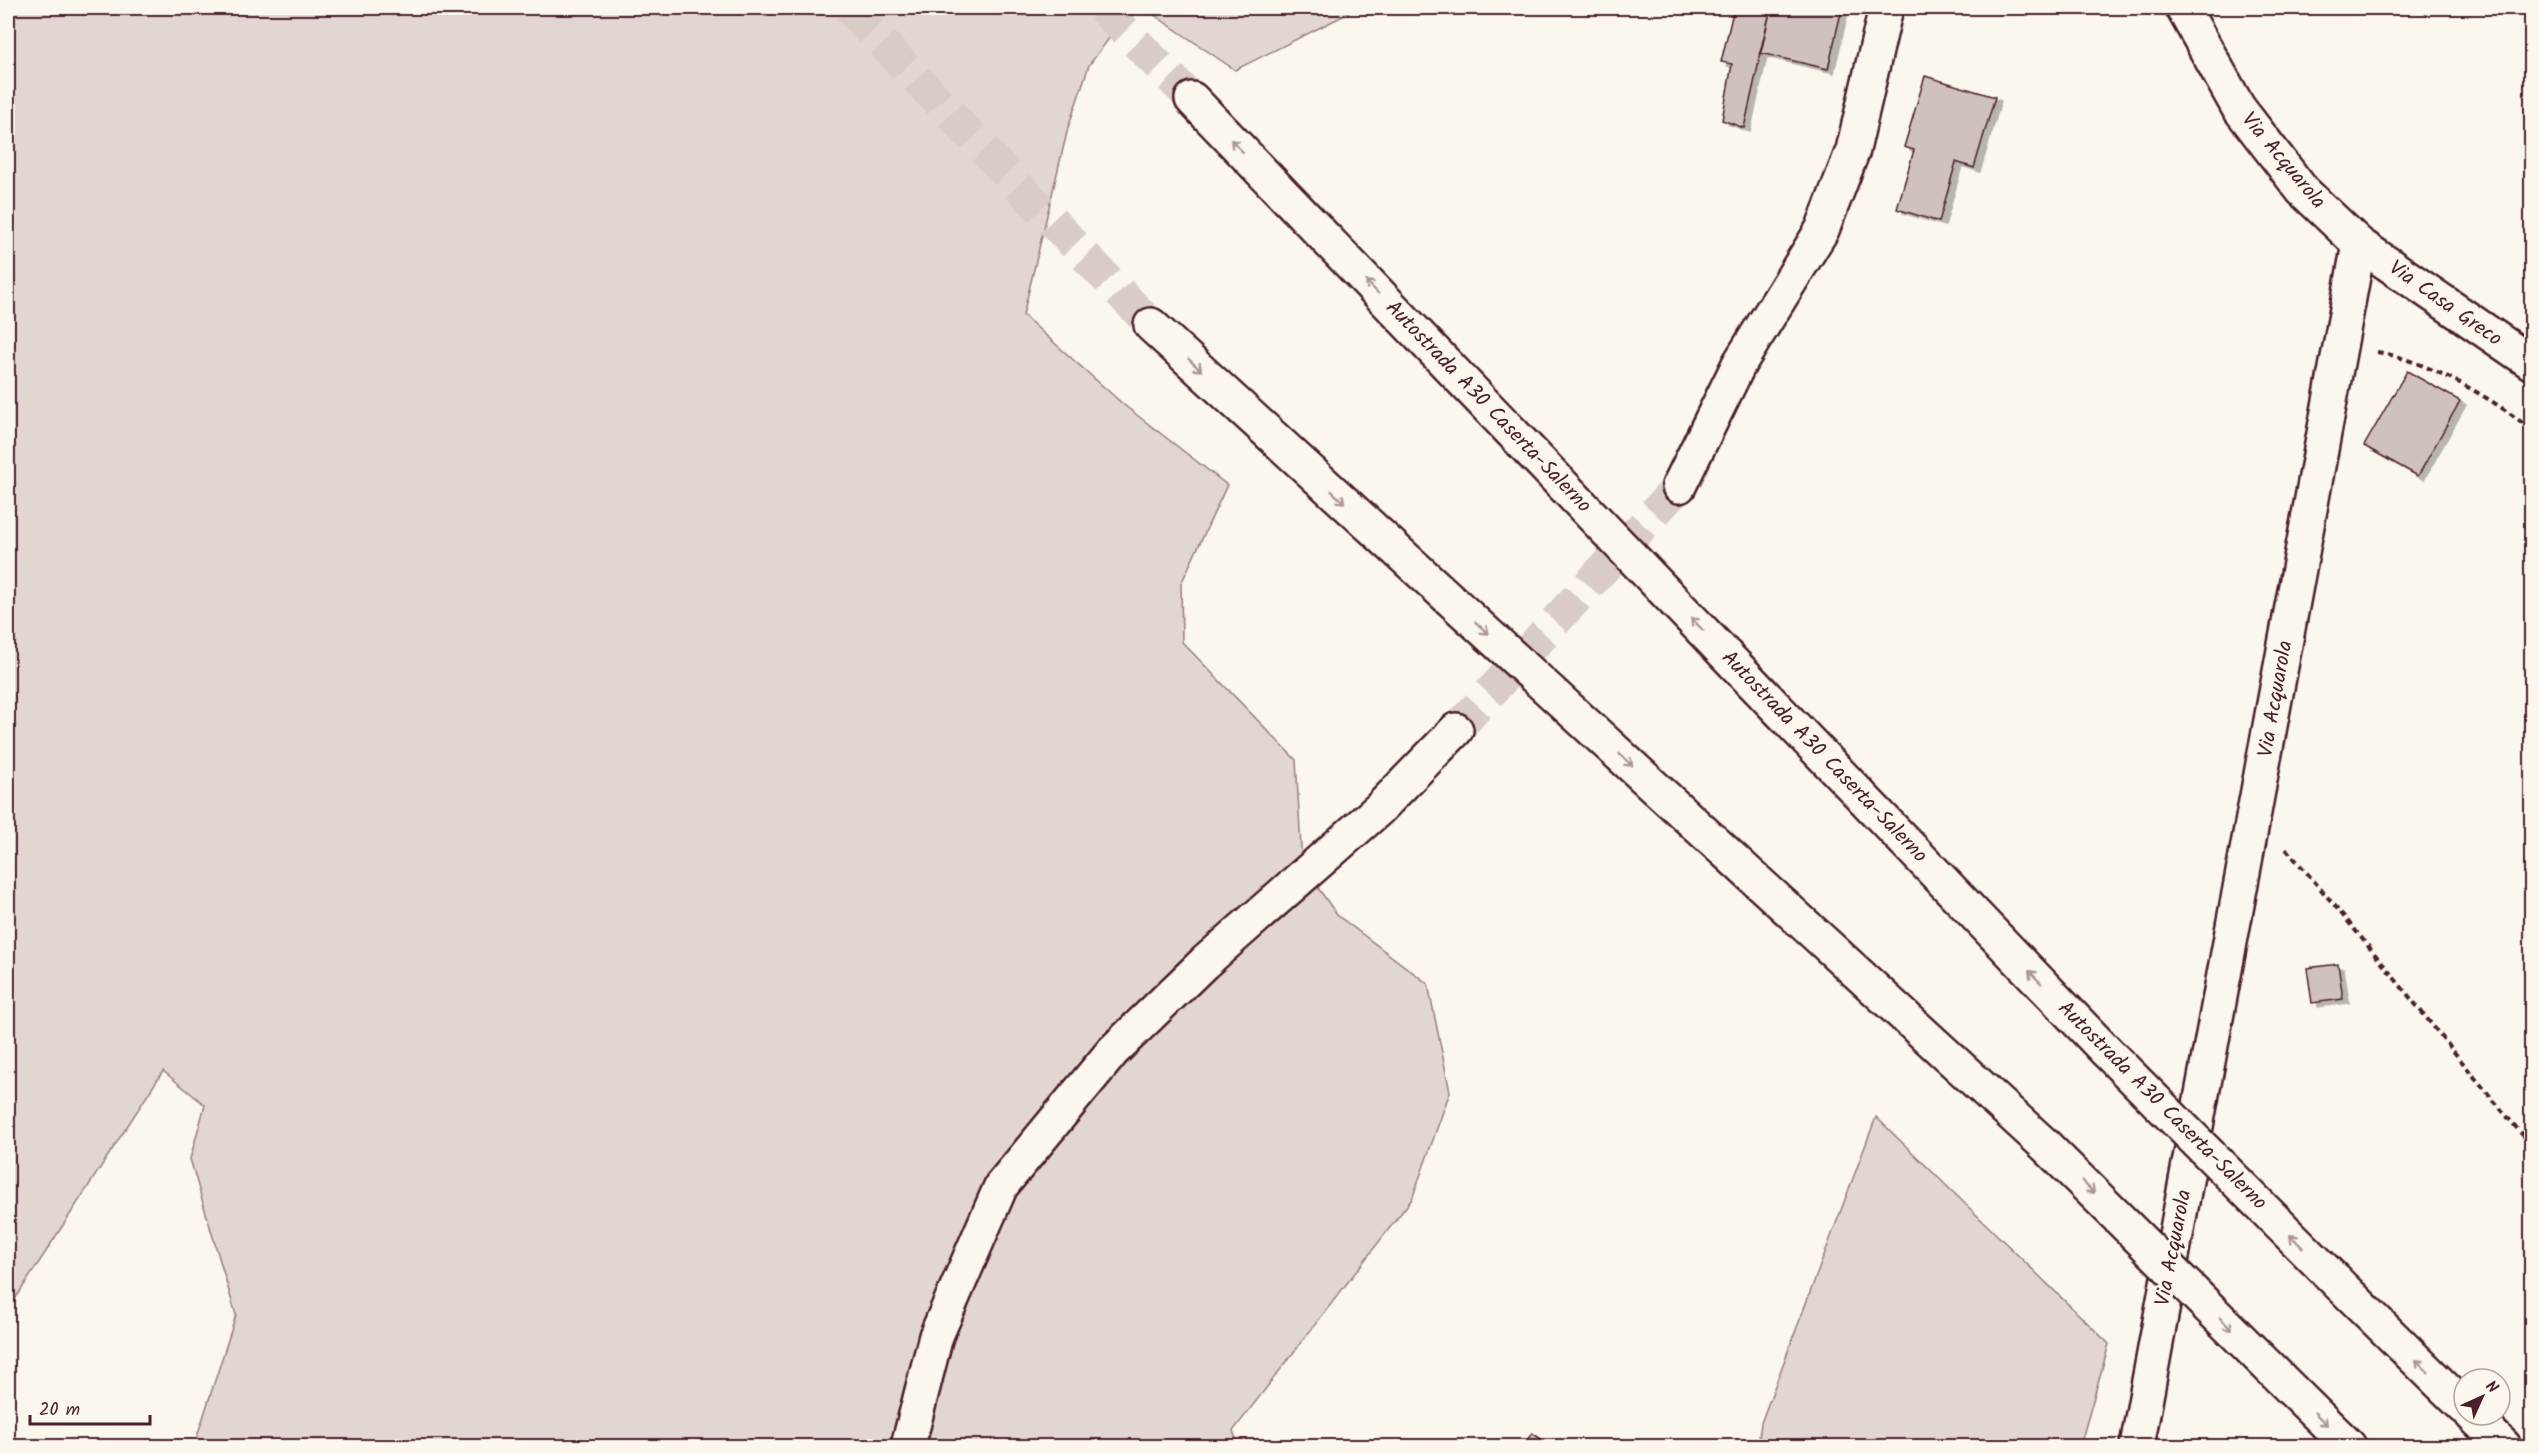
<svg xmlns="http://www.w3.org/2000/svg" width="2539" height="1454" viewBox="0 0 2539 1454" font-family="Kalam,sans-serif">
<defs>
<filter id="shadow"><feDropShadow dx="6" dy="4" stdDeviation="0" flood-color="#0004"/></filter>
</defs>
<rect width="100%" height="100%" fill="#fbf7ec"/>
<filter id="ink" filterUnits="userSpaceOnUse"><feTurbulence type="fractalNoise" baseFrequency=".0167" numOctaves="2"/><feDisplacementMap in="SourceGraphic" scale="12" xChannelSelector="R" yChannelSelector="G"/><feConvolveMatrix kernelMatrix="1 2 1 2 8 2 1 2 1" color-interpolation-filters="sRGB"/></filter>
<g filter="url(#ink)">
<path fill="#e2d7d0" stroke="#967b7e" stroke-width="1.5" d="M8,8h1124l-43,57 -21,63 -45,187 101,90 103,80 -46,99 1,58 114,118 6,105 35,50 91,69 22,108 -38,107 -179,232 6,15h-1045l42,-131 -46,-156 15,-54 -42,-34 -155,239z
M1144,8h205v5l-114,57z
M1876,1117l233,227 -29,102h-322l3,-23z"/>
<path fill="#cfc2bc" stroke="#4a1f2b" stroke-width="1.5" filter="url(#shadow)" d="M1734,8h37l-27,120 -22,-8 10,-56 -11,-2z
M1771,8h71l-14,61 -68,-16z
M1925,76l70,21 -21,71 -18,-6 -17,60 -42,-13 17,-59 -10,-3z
M2407,371l53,30 -42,75 -54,-30z
M2338,964l5,35 -31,4 -5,-35z
M1532,1433l20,13h-29z"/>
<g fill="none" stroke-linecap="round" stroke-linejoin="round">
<path stroke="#d8ccc5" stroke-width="33" stroke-dasharray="33 16" stroke-linecap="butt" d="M1456,730l223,-244"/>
<path stroke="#d8ccc5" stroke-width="33" stroke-dasharray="33 16" stroke-linecap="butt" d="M849,8l302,317
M1102,8l90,91"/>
<g stroke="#4a1f2b" stroke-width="38">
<path id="street" d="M1679,486l60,-122 83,-134 31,-80 33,-142
M908,1446l28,-110 65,-150 112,-135 91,-88 175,-154 77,-79
M2137,1446l222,-1202"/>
</g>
<g stroke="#4a1f2b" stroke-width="38">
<path id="secondary" d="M2183,8l55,99 64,83 57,54 173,119"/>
</g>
<g stroke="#4a1f2b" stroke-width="38">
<path id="highway" d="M1192,99l913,951
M1151,325l895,821
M2338,1283l126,124
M2293,1391l56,55
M2472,1415l32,31"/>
</g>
<path stroke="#4a1f2b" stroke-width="4" stroke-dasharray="6 4.5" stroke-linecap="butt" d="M2377,352c48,8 119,47 155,79
M2286,849c85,96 162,199 246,297"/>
<use href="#street" stroke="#fbf7ec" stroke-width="33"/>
<use href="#secondary" stroke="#fbf7ec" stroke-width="33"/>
<use href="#highway" stroke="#fbf7ec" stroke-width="33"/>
<g stroke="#4a1f2b" stroke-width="38" stroke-linecap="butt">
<path id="highway-bridge" d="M2105,1050l233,233
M2046,1146l247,245"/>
</g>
<use href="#highway-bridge" stroke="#fbf7ec" stroke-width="33"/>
</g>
<defs><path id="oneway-shaft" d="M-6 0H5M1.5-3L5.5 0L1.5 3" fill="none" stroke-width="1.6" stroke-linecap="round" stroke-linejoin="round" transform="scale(1.5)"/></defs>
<g stroke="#ab9695">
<use href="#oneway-shaft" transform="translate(1237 146) rotate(-134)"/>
<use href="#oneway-shaft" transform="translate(1372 287) rotate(-134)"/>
<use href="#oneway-shaft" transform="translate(1195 365) rotate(43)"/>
<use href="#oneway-shaft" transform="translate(1338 497) rotate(43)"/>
<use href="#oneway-shaft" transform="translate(1697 624) rotate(-134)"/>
<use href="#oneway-shaft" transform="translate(1482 628) rotate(43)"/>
<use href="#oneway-shaft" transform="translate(1626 760) rotate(43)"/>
<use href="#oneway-shaft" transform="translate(2035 977) rotate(-134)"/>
<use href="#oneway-shaft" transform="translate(2088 1187) rotate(45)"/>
<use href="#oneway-shaft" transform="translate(2296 1241) rotate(-135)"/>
<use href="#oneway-shaft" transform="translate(2226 1324) rotate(45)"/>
<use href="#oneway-shaft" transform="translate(2422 1366) rotate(-135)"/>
<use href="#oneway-shaft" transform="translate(2321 1419) rotate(45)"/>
</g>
</g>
<g text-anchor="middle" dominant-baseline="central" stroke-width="6" stroke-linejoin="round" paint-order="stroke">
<g font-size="21" fill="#4a1f2b" stroke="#fbf7ec">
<text transform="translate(2283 161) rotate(50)">Via Acquarola</text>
<text transform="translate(2445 304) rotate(35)">Via Casa Greco</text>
<text transform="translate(1488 407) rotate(46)">Autostrada A30 Caserta-Salerno</text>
<text transform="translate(2276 699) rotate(-80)">Via Acquarola</text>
<text transform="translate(1824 757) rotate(46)">Autostrada A30 Caserta-Salerno</text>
<text transform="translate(2162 1106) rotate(45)">Autostrada A30 Caserta-Salerno</text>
<text transform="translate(2174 1248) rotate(-79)">Via Acquarola</text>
</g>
</g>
<rect width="2539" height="1454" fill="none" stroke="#fbf7ec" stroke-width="30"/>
<rect x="15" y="15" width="2509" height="1424" fill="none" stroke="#4a1f2b" stroke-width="2" filter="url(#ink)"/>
<g transform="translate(2482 1397) rotate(45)"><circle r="28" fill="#fbf7ec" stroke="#b4a19f" stroke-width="1.5"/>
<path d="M0-4.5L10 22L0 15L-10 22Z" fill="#4a1f2b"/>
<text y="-9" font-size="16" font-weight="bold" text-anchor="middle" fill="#4a1f2b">N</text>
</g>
<path d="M30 1415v9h120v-9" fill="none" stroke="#4a1f2b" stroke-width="3"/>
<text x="39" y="1415" font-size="18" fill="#4a1f2b" stroke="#fbf7ec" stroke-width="4.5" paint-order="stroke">20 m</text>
</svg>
